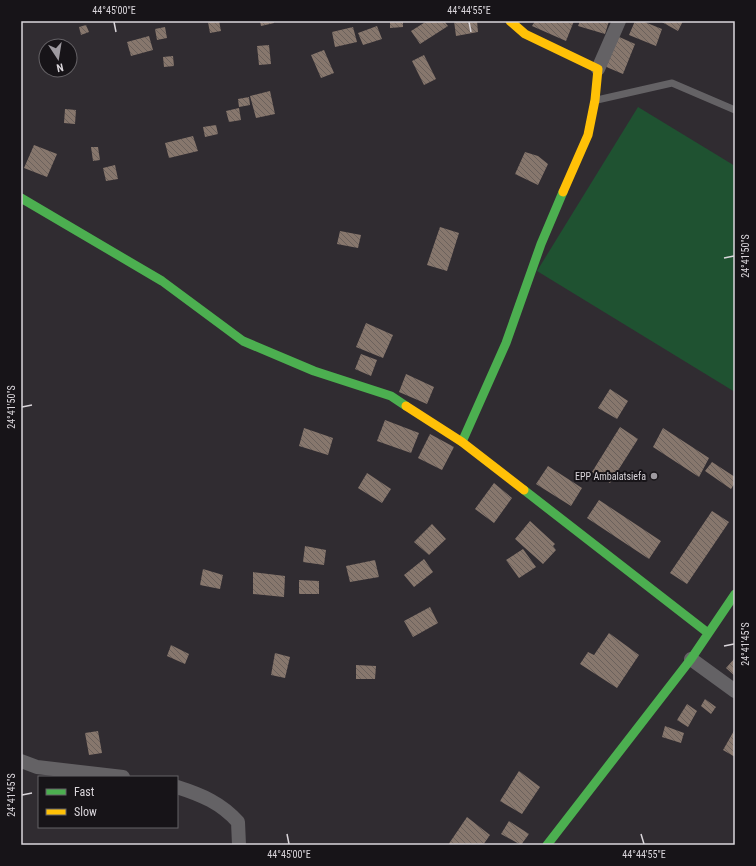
<svg xmlns="http://www.w3.org/2000/svg" width="756" height="866" viewBox="0 0 756 866" font-family="'Roboto Condensed',sans-serif">
<defs>
<pattern id="building-back-hatch" width="6" height="6" patternUnits="userSpaceOnUse"><rect width="6" height="6" fill="#87776d"/><path d="M-1 5l2 2M0 0l6 6M5-1l2 2" fill="none" stroke="#6b615c"/></pattern>
</defs>
<rect width="100%" height="100%" fill="#302c31"/>
<path fill="#1f5231" d="M638,107l97,59v226l-198,-121z"/>
<path fill="url(#building-back-hatch)" d="M219,21l2,10 -11,2 -2,-11z
M260,21h14v2l-13,3z
M390,21h13v6l-13,1z
M427,21h17l4,5 -28,18 -9,-13z
M454,21h23l1,11 -22,4z
M535,21h39l-8,20 -34,-15z
M580,21h29l-4,13 -27,-8z
M635,21h7l20,8 -6,17 -27,-11z
M660,21h23l-5,10z
M86,25l3,7 -8,3 -2,-8z
M377,26l5,13 -19,6 -5,-12z
M165,27l2,11 -10,2 -2,-11z
M353,27l4,15 -22,5 -3,-15z
M149,36l4,14 -22,6 -4,-14z
M617,36l18,8 -12,30 -19,-8z
M269,45l2,19 -12,1 -2,-19z
M324,50l10,23 -13,5 -10,-23z
M424,55l12,24 -12,6 -12,-24z
M173,56l1,10 -10,1 -1,-10z
M270,91l5,23 -19,4 -6,-22z
M249,97l1,8 -11,2 -1,-8z
M239,108l2,12 -12,2 -3,-11z
M65,109l11,1 -1,14 -11,-1z
M216,125l2,9 -13,3 -2,-10z
M193,136l5,15 -29,7 -4,-15z
M34,145l23,9 -10,23 -23,-9z
M91,147h7l2,13 -7,1z
M525,152l13,4 10,8 -10,21 -23,-11z
M115,165l3,14 -12,2 -3,-13z
M440,227l19,6 -12,38 -20,-6z
M340,231l21,4 -3,13 -21,-4z
M366,323l27,12 -10,23 -27,-11z
M361,354l16,6 -6,16 -16,-7z
M406,374l28,13 -7,17 -28,-12z
M610,389l18,12 -11,18 -19,-11z
M385,420l34,13 -8,20 -34,-12z
M620,427l18,12 -28,44 -18,-11z
M304,428l29,10 -5,17 -29,-9z
M663,428l46,30 -10,19 -46,-30z
M430,434l24,13 -12,23 -24,-12z
M712,462l23,15v6l-4,6 -26,-18z
M548,466l34,22 -11,18 -35,-22z
M367,473l24,16 -9,14 -24,-15z
M494,483l18,15 -18,25 -19,-14z
M599,500l62,41 -12,18 -62,-41z
M712,511l17,11 -42,62 -17,-11z
M530,521l25,23 -2,2 3,4 -13,14 -28,-25z
M432,524l14,15 -17,16 -15,-13z
M305,546l21,4 -2,15 -21,-3z
M523,549l13,18 -17,11 -13,-18z
M424,559l9,13 -19,15 -10,-12z
M375,560l4,17 -29,5 -4,-16z
M203,569l20,6 -3,14 -20,-4z
M253,572l32,4 -1,21 -31,-3z
M299,580l20,1v13h-20z
M430,607l8,16 -25,14 -9,-16z
M609,633l30,22 -22,33 -37,-24 8,-12 6,3z
M171,645l18,9 -4,10 -18,-8z
M275,653l15,4 -5,21 -14,-3z
M734,659l1,1v16l-9,-8z
M356,665l20,1 -1,13h-19z
M705,699l11,8 -5,7 -10,-8z
M687,704l10,7 -9,16 -11,-7z
M665,726l19,7 -3,10 -19,-6z
M735,729v28l-12,-7z
M98,731l4,22 -13,2 -4,-22z
M519,771l21,16 -18,27 -22,-13z
M467,817l23,18 -7,10h-35z
M509,821l20,13 -8,11 -20,-11z"/>
<g fill="none" stroke-linecap="round" stroke-linejoin="round">
<path stroke="#646265" stroke-width="7" d="M597,100l75,-17 63,27"/>
<path stroke="#646265" stroke-width="14" d="M598,69l21,-48
M691,659l44,32
M21,761l16,6 86,10
M177,787c25,8 44,16 61,35l1,23"/>
<path stroke="#4caf50" stroke-width="9" d="M21,198l141,83 81,60 71,30 77,25 15,10
M462,442l44,-99 35,-99 22,-52
M524,490l184,143
M547,845l144,-186 44,-65"/>
<path stroke="#ffc107" stroke-width="9" d="M510,21l15,13 73,35 -3,31 -7,35 -25,57
M406,406l56,36 62,48"/>
</g>
<path fill="none" stroke="#dad6db" stroke-width="1.5" d="M114,22l2,10M469,22l2,10M724,258l10,-2M22,407l10,-2M724,646l10,-2M22,795l10,-2M287,834l2,10M641,834l3,10"/>
<circle fill="#9e9aa0" stroke="#171418" stroke-width="1.5" cx="654" cy="476" r="4"/>
<g text-anchor="middle" dominant-baseline="central" stroke-width="4" stroke-linejoin="round" paint-order="stroke">
<g font-size="10" fill="#dad6db" stroke="#171418" text-anchor="end">
<text x="646" y="476">EPP Ambalatsiefa</text>
</g>
</g>
<rect width="756" height="866" fill="none" stroke="#171418" stroke-width="44"/>
<rect x="38" y="776" width="140" height="52" fill="#171418" stroke="#656266"/>
<rect x="46" y="789" width="20" height="6" fill="#4caf50" stroke="#656266"/>
<text x="74" y="796" font-size="12" fill="#dad6db">Fast</text>
<rect x="46" y="809" width="20" height="6" fill="#ffc107" stroke="#656266"/>
<text x="74" y="816" font-size="12" fill="#dad6db">Slow</text>
<g transform="translate(58 58) rotate(168)"><circle r="19" fill="#171418" stroke="#656266"/>
<path d="M0-3L7 15L0 10L-7 15Z" fill="#9e9aa0"/>
<text y="-6" font-size="11" font-weight="bold" text-anchor="middle" fill="#dad6db">N</text>
</g>
<rect x="22" y="22" width="712" height="822" fill="none" stroke="#dad6db" stroke-width="1.5"/>
<g font-size="10" text-anchor="middle" fill="#dad6db">
<text x="114" y="14">44°45'00"E</text>
<text x="469" y="14">44°44'55"E</text>
<text transform="translate(745 256) rotate(-90)" y="4">24°41'50"S</text>
<text transform="translate(11 407) rotate(-90)" y="4">24°41'50"S</text>
<text transform="translate(745 644) rotate(-90)" y="4">24°41'45"S</text>
<text transform="translate(11 795) rotate(-90)" y="4">24°41'45"S</text>
<text x="289" y="858">44°45'00"E</text>
<text x="644" y="858">44°44'55"E</text>
</g>
</svg>
